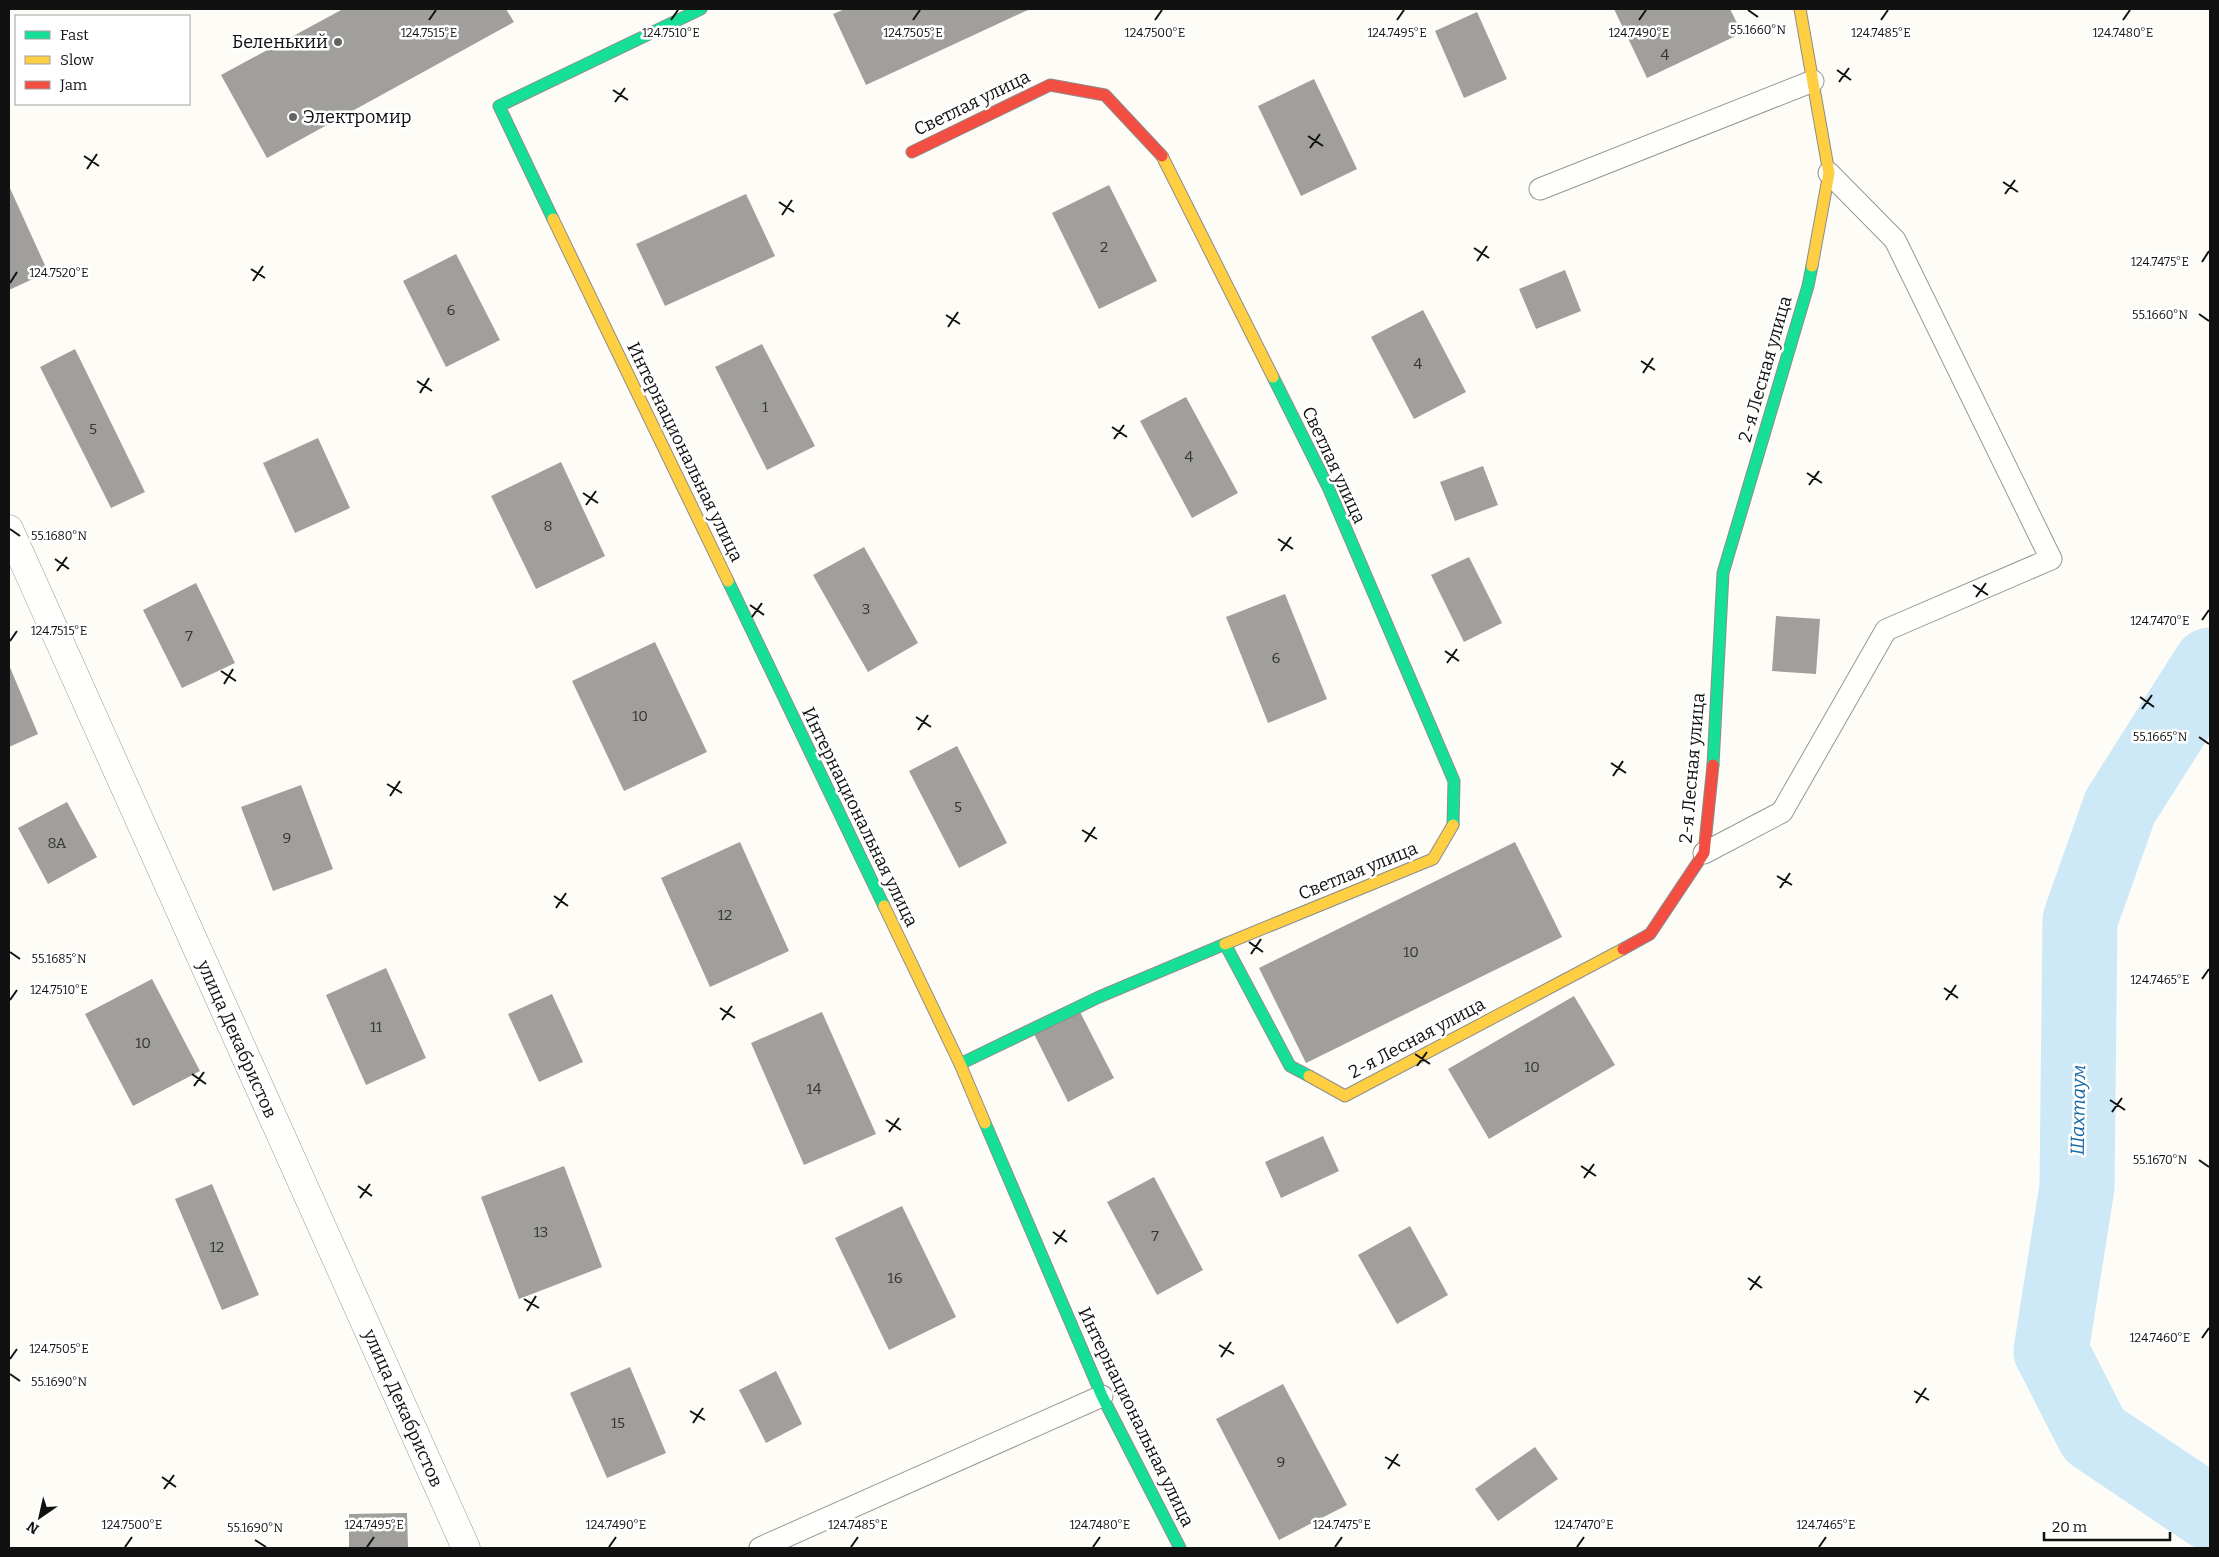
<svg xmlns="http://www.w3.org/2000/svg" width="2219" height="1557" viewBox="0 0 2219 1557" font-family="Bitter,serif">
<rect width="100%" height="100%" fill="#fdfcf7"/>
<g fill="none" stroke-linecap="round" stroke-linejoin="round">
<path stroke="#cde8f7" stroke-width="75" d="M2210,665l-90,142 -40,113 -3,267 -26,164 43,84 116,78"/>
</g>
<path fill="#a19f9c" d="M343,9h163l8,13 -247,136 -46,-83z
M845,9h185l-164,76 -33,-71z
M1614,9h116l12,24 -95,45z
M1477,12l30,67 -43,19 -29,-67z
M1314,79l43,90 -56,27 -43,-90z
M1109,185l48,96 -58,28 -47,-96z
M9,186l39,86 -39,18z
M746,194l29,62 -110,50 -29,-62z
M456,254l44,86 -54,27 -43,-86z
M1565,270l16,41 -45,18 -17,-40z
M1423,310l43,82 -52,27 -43,-82z
M762,344l53,102 -48,24 -52,-103z
M75,349l70,143 -34,16 -71,-141z
M1186,397l52,96 -46,25 -52,-97z
M318,438l32,70 -55,25 -32,-70z
M561,462l44,94 -69,33 -45,-93z
M1483,466l15,39 -43,16 -15,-39z
M864,547l54,96 -50,29 -55,-97z
M1469,557l33,66 -38,19 -33,-67z
M196,583l39,80 -53,25 -39,-78z
M1285,594l42,105 -59,24 -42,-106z
M1776,616l44,3 -4,55 -44,-3z
M655,642l52,110 -83,39 -52,-110z
M9,665l29,69 -29,13z
M957,746l50,97 -48,25 -50,-97z
M301,785l32,84 -60,22 -32,-84z
M67,802l30,55 -49,27 -30,-56z
M740,842l49,109 -79,36 -49,-109z
M1515,842l47,95 -256,126 -47,-95z
M386,968l40,90 -60,27 -40,-90z
M152,979l48,92 -67,35 -48,-92z
M552,994l31,68 -44,20 -31,-68z
M1574,996l41,69 -126,74 -41,-70z
M1079,1010l35,68 -46,24 -34,-68z
M822,1012l54,122 -72,31 -53,-122z
M1323,1136l16,35 -58,27 -16,-36z
M564,1166l38,101 -83,32 -38,-102z
M1154,1177l49,93 -46,25 -50,-93z
M212,1184l47,111 -37,15 -47,-111z
M902,1206l54,111 -67,33 -54,-112z
M1410,1226l38,69 -51,29 -39,-69z
M630,1367l36,86 -59,25 -37,-85z
M776,1371l26,53 -36,19 -27,-53z
M1283,1384l64,121 -68,35 -63,-121z
M1535,1447l23,32 -60,42 -23,-32z
M407,1513l1,35h-59v-34z"/>
<g fill="none" stroke-linecap="round" stroke-linejoin="round">
<g stroke="#979795" stroke-width="23">
<path id="lane" d="M1540,189l273,-108
M1704,853l78,-41 104,-182 165,-71 -156,-319 -66,-67
M760,1548l342,-152"/>
</g>
<g stroke="#979795" stroke-width="29">
<path id="street" d="M9,529l457,1019"/>
</g>
<g stroke="#8e8d8b" stroke-width="13">
<path id="fast" d="M553,219l-54,-113 202,-97
M1273,377l55,110 126,294 -1,44
M728,581l156,325
M1713,765l10,-192 85,-287 4,-20
M960,1064l139,-67 126,-53 65,122 19,10
M985,1123l117,273 78,152"/>
</g>
<g stroke="#8e8d8b" stroke-width="13">
<path id="slow" d="M1800,9l29,164 -17,93
M1162,156l111,221
M553,219l175,362
M884,906l76,158 25,59
M1225,944l208,-85 20,-34
M1309,1076l36,20 278,-147"/>
</g>
<g stroke="#8e8d8b" stroke-width="13">
<path id="jam" d="M912,152l138,-67 55,10 57,61
M1623,949l27,-15 54,-81 9,-88"/>
</g>
<use href="#lane" stroke="#fffffe" stroke-width="21"/>
<use href="#street" stroke="#fffffe" stroke-width="28"/>
<use href="#fast" stroke="#16e098" stroke-width="11"/>
<use href="#slow" stroke="#ffcf43" stroke-width="11"/>
<use href="#jam" stroke="#f24e42" stroke-width="11"/>
</g>
<path fill="none" stroke="#111" stroke-width="2" d="M1748,10l10,7M429,20l7,-10M671,20l7,-10M913,20l7,-10M1155,20l7,-10M1397,20l7,-10M1639,20l7,-10M1881,20l7,-10M2123,20l7,-10M1837,70l14,10M1839,82l10,-14M613,90l15,10M615,102l10,-14M1308,136l15,10M1310,148l10,-14M84,156l15,10M87,169l10,-15M2003,182l15,10M2005,194l10,-14M779,202l15,10M782,215l10,-15M1474,248l15,10M1477,261l10,-15M2202,262l7,-11M251,269l14,9M253,281l10,-15M10,283l7,-11M2199,314l10,7M946,315l14,9M948,327l10,-15M1641,361l14,9M1643,373l10,-15M417,381l15,10M420,393l9,-15M1112,427l15,10M1114,439l10,-14M1807,473l15,10M1809,485l10,-14M583,493l15,10M586,505l10,-14M10,529l10,7M1278,539l15,10M1281,551l10,-14M55,559l14,10M57,571l10,-14M1973,585l15,10M1976,597l10,-14M750,605l14,10M752,617l10,-14M2202,620l7,-10M10,641l7,-10M1445,651l14,10M1447,663l10,-14M221,671l15,10M224,684l9,-15M2140,697l14,10M2142,709l10,-14M916,717l15,10M918,730l10,-15M2199,737l10,7M1611,763l15,10M1613,776l10,-15M387,784l15,9M390,796l10,-15M1082,830l15,9M1085,842l10,-15M1777,876l15,9M1780,888l10,-15M554,896l14,10M556,908l10,-15M1249,942l14,10M10,952l10,7M1251,954l10,-15M2202,979l7,-10M1944,988l14,10M10,1000l7,-10M1946,1000l10,-15M720,1008l15,10M722,1020l10,-14M1415,1054l15,10M1417,1066l10,-14M192,1074l14,10M194,1086l10,-14M2110,1100l15,10M2112,1112l10,-14M886,1120l15,10M889,1132l10,-14M2199,1160l10,7M1581,1166l15,10M1584,1178l10,-14M358,1186l14,10M360,1198l10,-14M1053,1232l14,10M1055,1244l10,-14M1748,1278l14,10M1750,1290l10,-14M524,1299l15,9M527,1311l9,-15M2202,1338l7,-10M1219,1345l15,9M1221,1357l10,-15M10,1359l7,-10M10,1374l10,7M1914,1391l15,9M1916,1403l10,-15M690,1411l15,9M693,1423l10,-15M1385,1457l15,9M1388,1469l10,-15M162,1477l14,10M164,1489l10,-14M255,1540l11,7M125,1547l7,-10M367,1547l7,-10M609,1547l7,-10M851,1547l7,-10M1093,1547l7,-10M1335,1547l7,-10M1577,1547l7,-10M1819,1547l7,-10"/>
<g fill="#646362" stroke="#fff" stroke-width="2">
<circle cx="338" cy="42" r="5"/>
<circle cx="293" cy="117" r="5"/>
</g>
<g text-anchor="middle" dominant-baseline="central" stroke-width="5" stroke-linejoin="round" paint-order="stroke">
<g font-size="15" fill="#353434">
<text x="1665" y="55">4</text>
<text x="1104" y="247">2</text>
<text x="451" y="310">6</text>
<text x="1418" y="364">4</text>
<text x="765" y="407">1</text>
<text x="93" y="429">5</text>
<text x="1189" y="457">4</text>
<text x="548" y="526">8</text>
<text x="866" y="609">3</text>
<text x="189" y="636">7</text>
<text x="1276" y="658">6</text>
<text x="640" y="716">10</text>
<text x="958" y="807">5</text>
<text x="287" y="838">9</text>
<text x="57" y="843">8А</text>
<text x="725" y="915">12</text>
<text x="1411" y="952">10</text>
<text x="376" y="1027">11</text>
<text x="143" y="1043">10</text>
<text x="1532" y="1067">10</text>
<text x="814" y="1089">14</text>
<text x="541" y="1232">13</text>
<text x="1155" y="1236">7</text>
<text x="217" y="1247">12</text>
<text x="895" y="1278">16</text>
<text x="618" y="1423">15</text>
<text x="1281" y="1462">9</text>
</g>
<g font-size="18" fill="#111" stroke="#fff" text-anchor="end">
<text x="328" y="42">Беленький</text>
<text x="303" y="117" text-anchor="start">Электромир</text>
</g>
<g font-size="18" fill="#111" stroke="#fff">
<text transform="translate(972 103) rotate(-26)">Светлая улица</text>
<text transform="translate(1765 369) rotate(-74)">2-я Лесная улица</text>
<text transform="translate(685 452) rotate(64)">Интернациональная улица</text>
<text transform="translate(1334 465) rotate(65)">Светлая улица</text>
<text transform="translate(1692 768) rotate(-85)">2-я Лесная улица</text>
<text transform="translate(860 817) rotate(64)">Интернациональная улица</text>
<text transform="translate(1358 871) rotate(-22)">Светлая улица</text>
<text transform="translate(1417 1038) rotate(-28)">2-я Лесная улица</text>
<text transform="translate(237 1039) rotate(66)">улица Декабристов</text>
<text transform="translate(403 1408) rotate(66)">улица Декабристов</text>
<text transform="translate(1136 1417) rotate(64)">Интернациональная улица</text>
</g>
<g font-size="19" font-style="italic" fill="#1768a6" stroke="#fff">
<text transform="translate(2078 1110) rotate(-89)">Шахтаум</text>
</g>
</g>
<g font-size="12" text-anchor="middle" fill="#111" stroke="#fff" stroke-width="5" stroke-linejoin="round" paint-order="stroke">
<text x="1758" y="34">55.1660°N</text>
<text x="429" y="37">124.7515°E</text>
<text x="671" y="37">124.7510°E</text>
<text x="913" y="37">124.7505°E</text>
<text x="1155" y="37">124.7500°E</text>
<text x="1397" y="37">124.7495°E</text>
<text x="1639" y="37">124.7490°E</text>
<text x="1881" y="37">124.7485°E</text>
<text x="2123" y="37">124.7480°E</text>
<text x="2160" y="266">124.7475°E</text>
<text x="59" y="277">124.7520°E</text>
<text x="2160" y="319">55.1660°N</text>
<text x="59" y="540">55.1680°N</text>
<text x="2160" y="625">124.7470°E</text>
<text x="59" y="635">124.7515°E</text>
<text x="2160" y="741">55.1665°N</text>
<text x="59" y="963">55.1685°N</text>
<text x="2160" y="984">124.7465°E</text>
<text x="59" y="994">124.7510°E</text>
<text x="2160" y="1164">55.1670°N</text>
<text x="2160" y="1342">124.7460°E</text>
<text x="59" y="1353">124.7505°E</text>
<text x="59" y="1386">55.1690°N</text>
<text x="132" y="1529">124.7500°E</text>
<text x="374" y="1529">124.7495°E</text>
<text x="616" y="1529">124.7490°E</text>
<text x="858" y="1529">124.7485°E</text>
<text x="1100" y="1529">124.7480°E</text>
<text x="1342" y="1529">124.7475°E</text>
<text x="1584" y="1529">124.7470°E</text>
<text x="1826" y="1529">124.7465°E</text>
<text x="255" y="1532">55.1690°N</text>
</g>
<rect width="2219" height="1557" fill="none" stroke="#111111" stroke-width="20"/>
<rect x="15" y="15" width="175" height="90" fill="#ffffff" stroke="#a0a0a0"/>
<rect x="25" y="31" width="25" height="8" fill="#16e098" stroke="#a0a0a0"/>
<text x="60" y="40" font-size="15" fill="#111111">Fast</text>
<rect x="25" y="56" width="25" height="8" fill="#ffcf43" stroke="#a0a0a0"/>
<text x="60" y="65" font-size="15" fill="#111111">Slow</text>
<rect x="25" y="81" width="25" height="8" fill="#f24e42" stroke="#a0a0a0"/>
<text x="60" y="90" font-size="15" fill="#111111">Jam</text>
<g transform="translate(40 1517) rotate(214)" stroke="#ffffff" stroke-width="4" paint-order="stroke">
<path d="M0-4L9 19L0 12L-9 19Z" fill="#111111"/>
<text y="-8" font-size="14" font-weight="bold" text-anchor="middle" fill="#111111">N</text>
</g>
<path d="M2044 1532v8h126v-8" fill="none" stroke="#111111" stroke-width="2.5"/>
<text x="2052" y="1532" font-size="15" fill="#111111" stroke="#ffffff" stroke-width="4" paint-order="stroke">20 m</text>
</svg>
